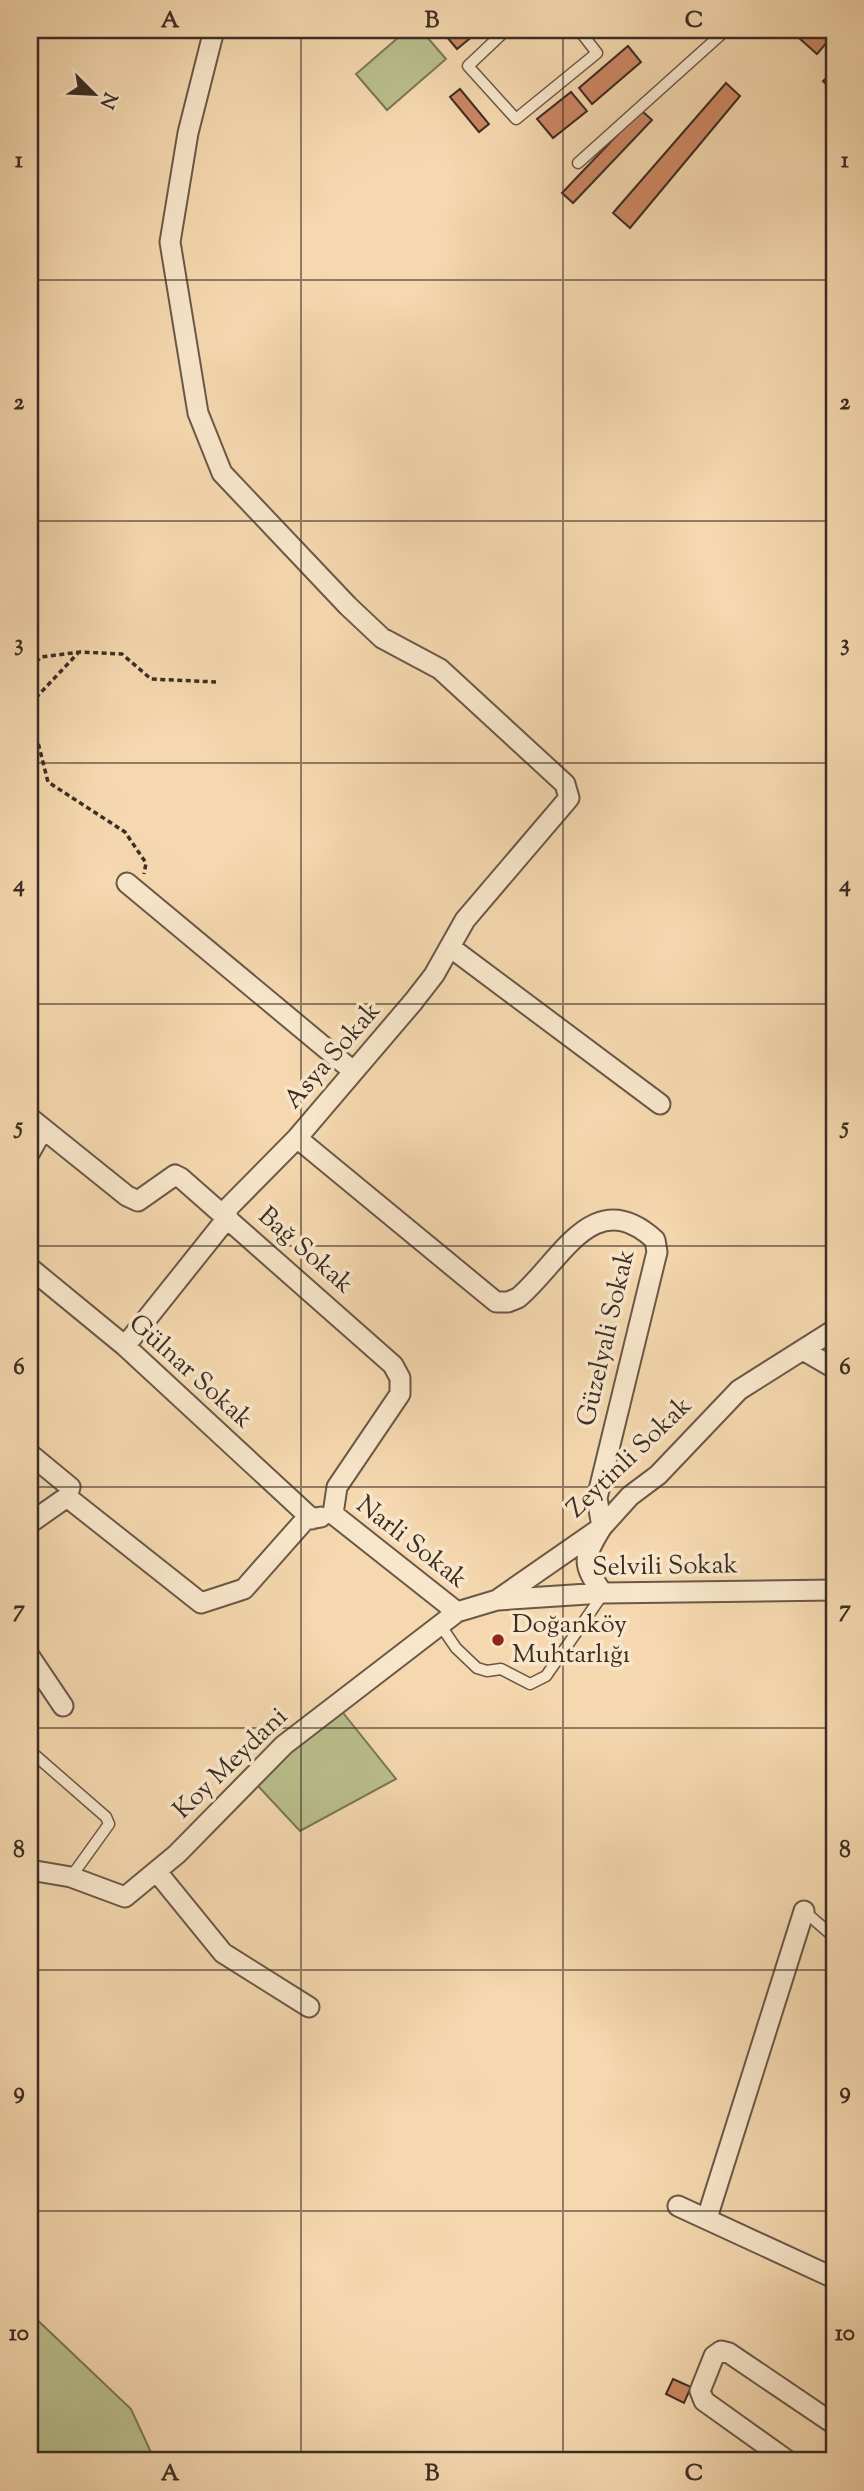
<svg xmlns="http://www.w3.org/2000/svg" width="864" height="2491" viewBox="0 0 864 2491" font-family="'Sorts Mill Goudy',serif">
<rect width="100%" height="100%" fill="#f5d8af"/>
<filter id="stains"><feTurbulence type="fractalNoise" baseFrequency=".00286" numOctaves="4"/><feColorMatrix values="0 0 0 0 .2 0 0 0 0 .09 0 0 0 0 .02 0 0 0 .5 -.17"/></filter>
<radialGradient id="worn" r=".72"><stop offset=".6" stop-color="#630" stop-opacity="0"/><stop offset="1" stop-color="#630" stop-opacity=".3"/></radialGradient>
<path fill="#b9bf8c" stroke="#7a7658" stroke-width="2" d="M407,30h14l25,29 -59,51 -31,-36z
M340,1709l56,70 -96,52 -41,-44 -1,-10z
M30,2313l101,96 24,52h-125z"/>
<path fill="#cd8764" stroke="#3c2d24" stroke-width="2" d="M441,30h39l-23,19z
M790,30h44v4l-17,20z
M628,46l13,16 -49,42 -13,-16z
M834,71v22l-11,-12z
M726,83l14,13 -110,132 -17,-15z
M460,89l29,35 -10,8 -29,-35z
M571,92l16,19 -34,27 -16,-19z
M641,110l11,10 -79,83 -11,-10z
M673,2379l18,8 -7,16 -18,-9z"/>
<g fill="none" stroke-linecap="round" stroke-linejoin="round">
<g stroke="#6a5847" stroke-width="13">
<path id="service" d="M506,30l-38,36 48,53 81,-66 -18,-23
M578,163l148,-133
M441,1626l15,22 21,20 10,3 14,-2 29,15 16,-8 57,-82
M36,1756l70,61 3,7 -38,53
M804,1911l30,26"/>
</g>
<g stroke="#6a5847" stroke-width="23">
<path id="minor" d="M214,30l-26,103 -18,109 28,171 24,60 126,133 34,32 58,31 125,115 4,14 -104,122 -31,55 -21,27 -116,136 -73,74
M127,883l226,188
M450,947l210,157
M30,1118l97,78 11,5 37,-26 6,3 212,187 7,13v16l-63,93 -4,27
M297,1138l199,164h12l10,-4c43,-36 75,-115 137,-58l2,12 -60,246 5,29c-19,30 -21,37 1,66
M30,1152l13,-23
M30,1268l95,78 187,173
M125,1346l103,-129
M803,1350l31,18
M30,1454l40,33 -3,10 -37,26
M67,1497l134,106 43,-14 61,-69 16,-3
M333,1514l124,98
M498,1600l105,-7 231,-3
M30,1657l33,49
M30,1870l41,7 54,20 52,-43 107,-109 173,-133 40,-12 105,-73 28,-31 28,-21 81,-85 95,-60
M157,1872l66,81 86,54
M678,2206l156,72
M707,2218l97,-307
M788,2461l-84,-60 -4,-10 14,-35 7,-5 8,2 105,71"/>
</g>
<path stroke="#3c2d24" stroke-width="3.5" stroke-dasharray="5 3.5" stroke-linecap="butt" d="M30,668l11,-11 39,-5 42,2 29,25 65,3
M30,704l49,-52
M30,711l18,71 77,50 21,31 -2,11"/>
<use href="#service" stroke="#f8e6cb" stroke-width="10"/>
<use href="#minor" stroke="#f8e6cb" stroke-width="19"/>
</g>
<path fill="none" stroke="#3c2d24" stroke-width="2" stroke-opacity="0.55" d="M301,30v2431M563,30v2431M30,280h804M30,521h804M30,763h804M30,1004h804M30,1246h804M30,1487h804M30,1728h804M30,1970h804M30,2211h804"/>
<circle fill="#8f2418" stroke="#f8e6cb" stroke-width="2.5" cx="498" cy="1640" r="7"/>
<g text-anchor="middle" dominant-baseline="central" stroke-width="7" stroke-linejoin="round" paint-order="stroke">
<g font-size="26" fill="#3c2d24" stroke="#f8e6cb">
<text transform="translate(333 1056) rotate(-49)">Asya Sokak</text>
<text transform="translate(305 1251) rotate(41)">Bağ Sokak</text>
<text transform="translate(607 1338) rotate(-77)">Güzelyali Sokak</text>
<text transform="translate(190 1372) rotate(42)">Gülnar Sokak</text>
<text transform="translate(630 1458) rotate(-44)">Zeytinli Sokak</text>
<text transform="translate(411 1543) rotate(38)">Narli Sokak</text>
<text transform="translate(665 1567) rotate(-1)">Selvili Sokak</text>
<text transform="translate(231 1764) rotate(-44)">Koy Meydani</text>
</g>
<g font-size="26" fill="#3c2d24" stroke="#f8e6cb" text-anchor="start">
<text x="512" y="1625">Doğanköy<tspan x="512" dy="30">Muhtarlığı</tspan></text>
</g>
</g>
<rect width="864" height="2491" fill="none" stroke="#f5d8af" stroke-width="77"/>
<g transform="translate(94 94) rotate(114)" stroke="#f8e6cb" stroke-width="5" paint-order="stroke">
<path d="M0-5L12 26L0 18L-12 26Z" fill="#3c2d24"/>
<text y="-10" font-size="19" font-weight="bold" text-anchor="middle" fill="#3c2d24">N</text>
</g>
<rect x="38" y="38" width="788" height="2414" fill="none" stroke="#3c2d24" stroke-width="2.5"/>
<g font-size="23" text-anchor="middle" font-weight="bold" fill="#3c2d24">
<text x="170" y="27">A</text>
<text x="432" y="27">B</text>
<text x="694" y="27">C</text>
<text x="19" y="167">1</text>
<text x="845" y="167">1</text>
<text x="19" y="409">2</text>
<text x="845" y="409">2</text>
<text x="19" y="650">3</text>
<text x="845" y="650">3</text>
<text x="19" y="891">4</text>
<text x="845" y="891">4</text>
<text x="19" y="1133">5</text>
<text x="845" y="1133">5</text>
<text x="19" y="1374">6</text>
<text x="845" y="1374">6</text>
<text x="19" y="1616">7</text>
<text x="845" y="1616">7</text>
<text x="19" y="1857">8</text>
<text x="845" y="1857">8</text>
<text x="19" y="2098">9</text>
<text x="845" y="2098">9</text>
<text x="19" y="2340">10</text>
<text x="845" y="2340">10</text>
<text x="170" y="2480">A</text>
<text x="432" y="2480">B</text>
<text x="694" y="2480">C</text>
</g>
<rect width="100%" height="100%" filter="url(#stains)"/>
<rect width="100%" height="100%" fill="url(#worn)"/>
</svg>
